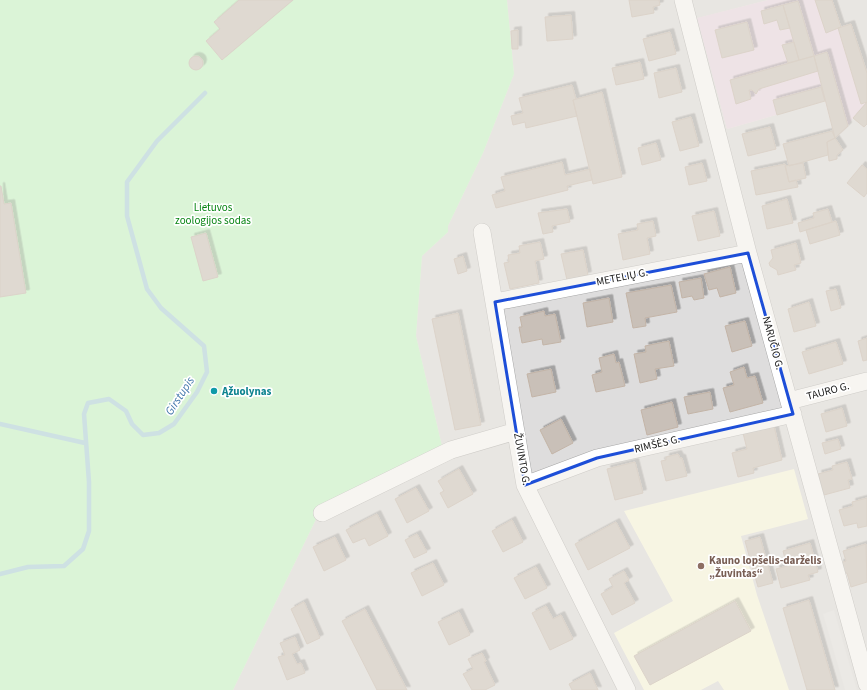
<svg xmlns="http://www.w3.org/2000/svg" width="867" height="690" viewBox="0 0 867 690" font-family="'Source Sans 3',sans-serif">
<defs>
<filter id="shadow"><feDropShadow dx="3.5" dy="-3.5" stdDeviation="0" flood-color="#0004"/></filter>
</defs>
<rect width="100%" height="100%" fill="#f1ede6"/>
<path fill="#dedddd" d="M507,0h261l-70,18 29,111 98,-28 10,37 13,-12 5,-8 14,-16v588h-634l88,-181 121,-63 -26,-110 6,-80 26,-24v-6l35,-73 31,-79z
M832,0h35v73l-16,-49 -10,3z"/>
<path fill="#ead7e6" d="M768,0h64l9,27 10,-3 16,49v29l-14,16 -5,8 -13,12 -10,-37 -98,28 -30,-111z"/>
<path fill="#ffffe0" d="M794,469l14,50 -67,17 16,59 32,95h-65l-6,-9 -17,9h-57l-30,-57 59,-32 -49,-90z"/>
<path fill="#c1fcc6" d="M0,0h507l7,74 -31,79 -35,73v6l-26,24 -6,80 26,110 -121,63 -88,181h-233z"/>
<path fill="#e4e4e4" d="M834,610l23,80h-12l-22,-76z"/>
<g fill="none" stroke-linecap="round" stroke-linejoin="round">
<path stroke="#a4d2e0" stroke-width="4.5" d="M0,424l85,19
M0,574l28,-7 36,-1 19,-17 6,-18v-49l-5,-68 4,-11 21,-4 17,12 6,13 11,11 16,-2 15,-9 23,-32 10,-20 -3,-26 -43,-38 -14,-19 -20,-73v-34l30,-41 48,-48"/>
</g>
<path fill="#c9c0b8" stroke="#c3b4a7" filter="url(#shadow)" d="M239,0h54l-71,60 -16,-19 14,-12 -6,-7z
M629,0h30l1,5 -7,2 1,6 -22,4z
M815,0h17l9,27 -15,6z
M798,1l16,55 -15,4 -16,-55z
M783,5l7,23 -10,2 -3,-10 -13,4 -3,-13z
M571,15l2,24 -26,2 -2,-24z
M747,22l7,28 -32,8 -7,-28z
M851,24l16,49v29l-6,2 -23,-76z
M518,30v19h-6l-1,-18z
M670,32l6,22 -27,7 -6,-22z
M794,42l5,18 -11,3 -6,-18z
M827,52l21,74 -13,12 -21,-82z
M814,56l4,15 -59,18 -3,5 -4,-4h-3l2,9 -15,5 -6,-24z
M189 63a7 7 0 1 1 14 0a7 7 0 1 1-14 0Z
M640,62l4,17 -28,6 -4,-17z
M676,68l6,24 -23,6 -5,-25z
M572,85l4,14 -3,1 4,16 -51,12 -1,-6 -12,3 -2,-9 12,-3 -4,-15z
M821,87l4,14 -48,14 -4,-15z
M602,92l20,85 -29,7 -20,-84z
M867,102v22l-3,3 -11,-9z
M691,117l8,29 -19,5 -8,-29z
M770,127l6,22 -28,7 -6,-22z
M832,131l3,7 -8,4 1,13 -39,11 -6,-22z
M835,138l8,12 -6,5v4l-8,2 -2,-19z
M656,143l5,17 -19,5 -4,-17z
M562,162l3,13 25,-6 2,11 -25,6 1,4 -72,18 -4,-13 13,-4 -4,-14z
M702,163l5,18 -18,4 -4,-18z
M803,163l3,15 -17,4 -4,-16z
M785,164l4,18 7,-2 2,7 -42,8 -5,-24z
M862,165l5,4v24l-3,4 -17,-14z
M0,186h1l3,18 7,-1 15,90 -26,4z
M787,199l6,24 -26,6 -5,-23z
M567,209l3,13 -18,4 1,6 -10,2 -5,-21z
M828,209l4,13 -32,10 -2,-9 16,-5 -1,-5z
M714,211l6,25 -22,5 -6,-25z
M653,221l3,15 -9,2 3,16 -27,6 -5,-26 20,-4 -1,-6z
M836,221l4,14 -30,9 -4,-14z
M206,233l12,44 -15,4 -12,-44z
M540,242l4,17 -9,2 4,22 -29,6 -6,-26 5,-1 -1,-7 12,-2 -1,-7z
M796,243l5,20 -7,2 2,5 -18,5 -1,-5 -7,-4 -1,-3 4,-5 -2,-8z
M583,250l5,25 -21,5 -6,-26z
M463,256l4,15 -9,3 -4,-15z
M730,267l6,26 -16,4 -3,-9 -8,2 -5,-16z
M701,278l3,20 -10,2 -2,-4 -10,2 -3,-16z
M671,285l6,27 -32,6 1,8 -13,2 -7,-35z
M836,289l5,19 -10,3 -5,-20z
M609,298l4,24 -26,5 -4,-24z
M809,302l7,24 -22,6 -6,-23z
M544,311l1,5 10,-2 6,28 -18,3 -1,-6 -20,4 -3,-16h3l-2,-10z
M458,313l23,112 -26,5 -23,-111z
M745,321l7,25 -20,6 -7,-26z
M867,338v22l-4,1 -5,-20z
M669,341l5,25 -19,3 2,10 -17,4 -6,-29 12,-2 -1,-6z
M836,342l7,22 -34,10 -7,-22z
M614,354l2,9 3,-1 6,24 -29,6 -4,-17 10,-3 -3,-14z
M744,367l3,11 8,-2 8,27 -33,9 -7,-24 11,-3 -4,-13z
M551,369l5,23 -24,5 -5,-23z
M710,392l3,17 -25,5 -4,-17z
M672,402l6,25 -31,8 -6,-25z
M842,408l5,18 -21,6 -5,-18z
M561,419l12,24 -21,11 -12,-24z
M774,426l8,34 -29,8 1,5 -16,4 -6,-24 15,-4 -4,-16z
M838,439l3,10 -16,5 -3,-11z
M678,454l2,4h2l5,18 -21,5 -5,-20 5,-1v-3z
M635,462l8,31 -28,7 -8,-31z
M847,462l5,17 -4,1 2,8 -26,7 -6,-21 15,-4 -1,-4z
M459,469l14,25 -25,14 -8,-15 4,-2 -6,-10z
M416,488l13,23 -22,12 -12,-24z
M867,498v28l-9,2 -1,-5 -13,3 -5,-16 14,-4 -1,-4z
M377,514l11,22 -19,10 -4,-8 -12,5 -7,-13z
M512,520l11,22 -20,10 -11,-21z
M616,522l14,26 -42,22 -13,-26z
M417,534l10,18 -13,6 -9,-18z
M335,537l11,23 -22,11 -11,-24z
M760,537l5,18 -15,4 -5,-18z
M810,543l8,29 -10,3 2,5 -29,8 -5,-19 11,-3 -4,-15z
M866,544l1,38 -16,5 -4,-14 -4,1 -3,-11 6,-2 -3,-10z
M765,555l8,28 -15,4 -8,-28z
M433,563l11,22 -22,11 -11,-23z
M536,567l11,21 -22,11 -11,-21z
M624,571l5,9 -5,3 11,20 -23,12 -11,-21 12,-7 -4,-8z
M809,600l26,90h-28l-24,-82z
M735,601l16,30 -101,54 -16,-29z
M304,602l16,36 -13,6 -16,-35z
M546,606l7,13 8,-4 12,24 -23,11 -18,-37z
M365,609l42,81h-30l-35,-69z
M459,612l11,23 -21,10 -11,-23z
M295,637l5,13 -8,4 5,10 4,-1 4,10 -18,7 -9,-23 7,-2 -5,-12z
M482,653l4,8 -2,1 11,23 -10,5h-13l-9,-16 10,-5 -5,-10z
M590,673l8,17h-26l-3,-6z"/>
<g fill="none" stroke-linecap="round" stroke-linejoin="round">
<g stroke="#a7a7a7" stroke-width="18">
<path id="street" d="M683,0l65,253 119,431
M482,232l43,253 102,205
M495,302l253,-49
M789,401l78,-20
M525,485l72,-27 196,-44
M322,513l129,-63 65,-19"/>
</g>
<use href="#street" stroke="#fff" stroke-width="17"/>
</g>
<path d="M0 0H867V690H0ZM748,253l45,161 -196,44 -72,27 -30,-183z" fill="#f1ede6" fill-opacity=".55" fill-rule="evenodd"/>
<path fill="none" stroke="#1d4ed8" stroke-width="3" stroke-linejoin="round" d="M748,253l45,161 -196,44 -72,27 -30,-183z"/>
<circle fill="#0f9aa8" stroke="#fff" stroke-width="1.5" cx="214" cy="391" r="4"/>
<circle fill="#8d6e63" stroke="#fff" stroke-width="1.5" cx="701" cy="566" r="4"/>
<g text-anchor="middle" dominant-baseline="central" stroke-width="3.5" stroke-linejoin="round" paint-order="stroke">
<g font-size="11" fill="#078412" stroke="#fff">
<text x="213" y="207">Lietuvos<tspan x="213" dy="13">zoologijos sodas</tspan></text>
</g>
<g font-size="11" fill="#202020" stroke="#fff">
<text transform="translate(622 277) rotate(-11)">METELIŲ G.</text>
<text transform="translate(773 343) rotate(75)">NARUČIO G.</text>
<text transform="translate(828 391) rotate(-15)">TAURO G.</text>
<text transform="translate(657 444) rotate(-13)">RIMŠĖS G.</text>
<text transform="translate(522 459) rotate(80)">ŽUVINTO G.</text>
</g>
<g font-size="11" font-weight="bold" fill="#0d838f" stroke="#fff" text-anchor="start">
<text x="222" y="391">Ąžuolynas</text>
</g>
<g font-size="11" font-weight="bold" fill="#785e54" stroke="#fff" text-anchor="start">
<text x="709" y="560">Kauno lopšelis-darželis<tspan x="709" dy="13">„Žuvintas“</tspan></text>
</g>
<g font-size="12" font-style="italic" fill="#4478ac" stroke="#fff">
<text transform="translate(180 396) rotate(-57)">Girstupis</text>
</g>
</g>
</svg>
